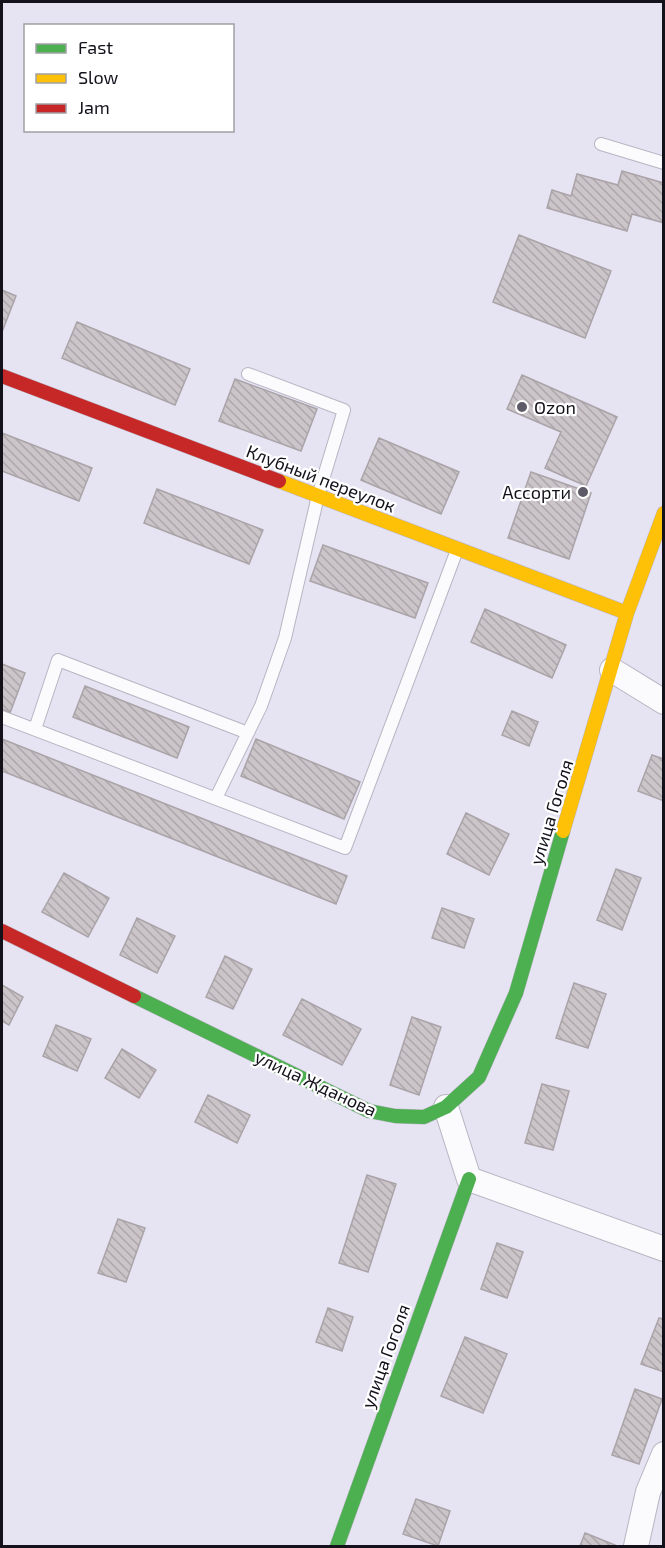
<svg xmlns="http://www.w3.org/2000/svg" width="665" height="1548" viewBox="0 0 665 1548" font-family="'Exo 2',sans-serif">
<defs>
<pattern id="building-back-hatch" width="6" height="6" patternUnits="userSpaceOnUse" patternTransform="scale(1.5)"><rect width="6" height="6" fill="#cbc4c8"/><path d="M-1 5l2 2M0 0l6 6M5-1l2 2" fill="none" stroke="#ada7ab"/></pattern>
</defs>
<rect width="100%" height="100%" fill="#e6e3f3"/>
<path fill="url(#building-back-hatch)" stroke="#aaa3a7" stroke-width="1.5" d="M622,171l42,12v40l-32,-9 -5,17 -80,-23 5,-18 19,6 6,-22 41,11z
M519,235l92,36 -26,67 -92,-36z
M2,290l14,6 -14,36z
M77,322l113,47 -15,36 -113,-47z
M522,375l95,42 -31,69 -41,-18 16,-36 -54,-23z
M235,379l82,30 -16,42 -82,-30z
M2,433l90,35 -13,33 -77,-30z
M379,438l80,34 -18,42 -80,-34z
M531,472l60,21 -22,66 -61,-21z
M157,489l106,41 -14,34 -105,-41z
M323,545l105,38 -13,35 -105,-37z
M485,609l81,36 -14,33 -81,-36z
M2,664l23,9 -15,40 -8,-4z
M85,686l104,41 -12,31 -104,-41z
M512,711l26,11 -9,24 -27,-11z
M2,739l345,137 -11,28 -334,-133z
M256,739l104,43 -16,37 -103,-43z
M652,755l12,4v42l-26,-10z
M466,813l43,21 -20,41 -42,-21z
M616,869l25,9 -19,52 -25,-10z
M64,873l45,25 -21,39 -46,-25z
M442,908l32,11 -10,29 -32,-10z
M137,918l38,18 -18,37 -37,-18z
M225,956l27,13 -19,40 -27,-12z
M574,983l32,11 -18,54 -32,-10z
M2,985l21,12 -14,28 -7,-4z
M302,999l59,30 -19,36 -59,-30z
M412,1017l29,10 -22,68 -29,-10z
M56,1025l35,14 -14,32 -34,-15z
M122,1049l34,21 -17,28 -34,-20z
M542,1084l27,7 -16,59 -28,-7z
M208,1095l42,20 -13,28 -42,-21z
M367,1175l29,9 -28,88 -29,-9z
M118,1219l27,9 -19,54 -28,-9z
M497,1243l26,9 -16,46 -26,-9z
M328,1308l25,9 -11,34 -26,-9z
M659,1318l5,1v53l-23,-8z
M465,1337l42,17 -24,59 -42,-17z
M635,1389l27,10 -23,65 -27,-9z
M416,1499l34,12 -12,35 -35,-12z
M585,1533l30,12 -1,1h-34z"/>
<g fill="none" stroke-linecap="round" stroke-linejoin="round">
<g stroke="#b8b5c2" stroke-width="14">
<path id="lane" d="M601,144l63,19
M2,717l343,131 112,-298
M35,729l23,-69 190,73
M216,798l45,-92 24,-68 33,-142 26,-86 -96,-36"/>
</g>
<g stroke="#b8b5c2" stroke-width="26">
<path id="street" d="M612,670l52,32
M446,1107l23,72 195,70
M636,1546l12,-54 16,-38"/>
</g>
<g stroke="#b8b5c2" stroke-width="15">
<path id="fast" d="M134,996l235,115 26,5 29,1 22,-10 33,-30 37,-84 47,-162
M337,1546l132,-367"/>
</g>
<g stroke="#b8b5c2" stroke-width="15">
<path id="slow" d="M279,481l348,132
M563,831l64,-218 37,-100"/>
</g>
<g stroke="#b8b5c2" stroke-width="15">
<path id="jam" d="M2,376l277,105
M2,931l132,65"/>
</g>
<use href="#lane" stroke="#fbfbfd" stroke-width="12"/>
<use href="#street" stroke="#fbfbfd" stroke-width="24"/>
<use href="#fast" stroke="#4caf50" stroke-width="14"/>
<use href="#slow" stroke="#ffc107" stroke-width="14"/>
<use href="#jam" stroke="#c62828" stroke-width="14"/>
</g>
<g fill="#5e5a67" stroke="#fff" stroke-width="2">
<circle cx="522" cy="407" r="6"/>
<circle cx="583" cy="492" r="6"/>
</g>
<g text-anchor="middle" dominant-baseline="central" stroke-width="4.5" stroke-linejoin="round" paint-order="stroke">
<g font-size="18" fill="#14111b" stroke="#fff" text-anchor="start">
<text x="534" y="407">Ozon</text>
<text x="571" y="492" text-anchor="end">Ассорти</text>
</g>
<g font-size="18" fill="#14111b" stroke="#fff">
<text transform="translate(321 478) rotate(21)">Клубный переулок</text>
<text transform="translate(551 812) rotate(-73)">улица Гоголя</text>
<text transform="translate(316 1083) rotate(25)">улица Жданова</text>
<text transform="translate(385 1356) rotate(-70)">улица Гоголя</text>
</g>
</g>
<rect width="665" height="1548" fill="none" stroke="#14111b" stroke-width="6"/>
<rect x="24" y="24" width="210" height="108" fill="#ffffff" stroke="#a1a0a4" stroke-width="1.5"/>
<rect x="36" y="44" width="30" height="9" fill="#4caf50" stroke="#a1a0a4" stroke-width="1.5"/>
<text x="78" y="54" font-size="18" fill="#14111b">Fast</text>
<rect x="36" y="74" width="30" height="9" fill="#ffc107" stroke="#a1a0a4" stroke-width="1.5"/>
<text x="78" y="84" font-size="18" fill="#14111b">Slow</text>
<rect x="36" y="104" width="30" height="9" fill="#c62828" stroke="#a1a0a4" stroke-width="1.5"/>
<text x="78" y="114" font-size="18" fill="#14111b">Jam</text>
</svg>
